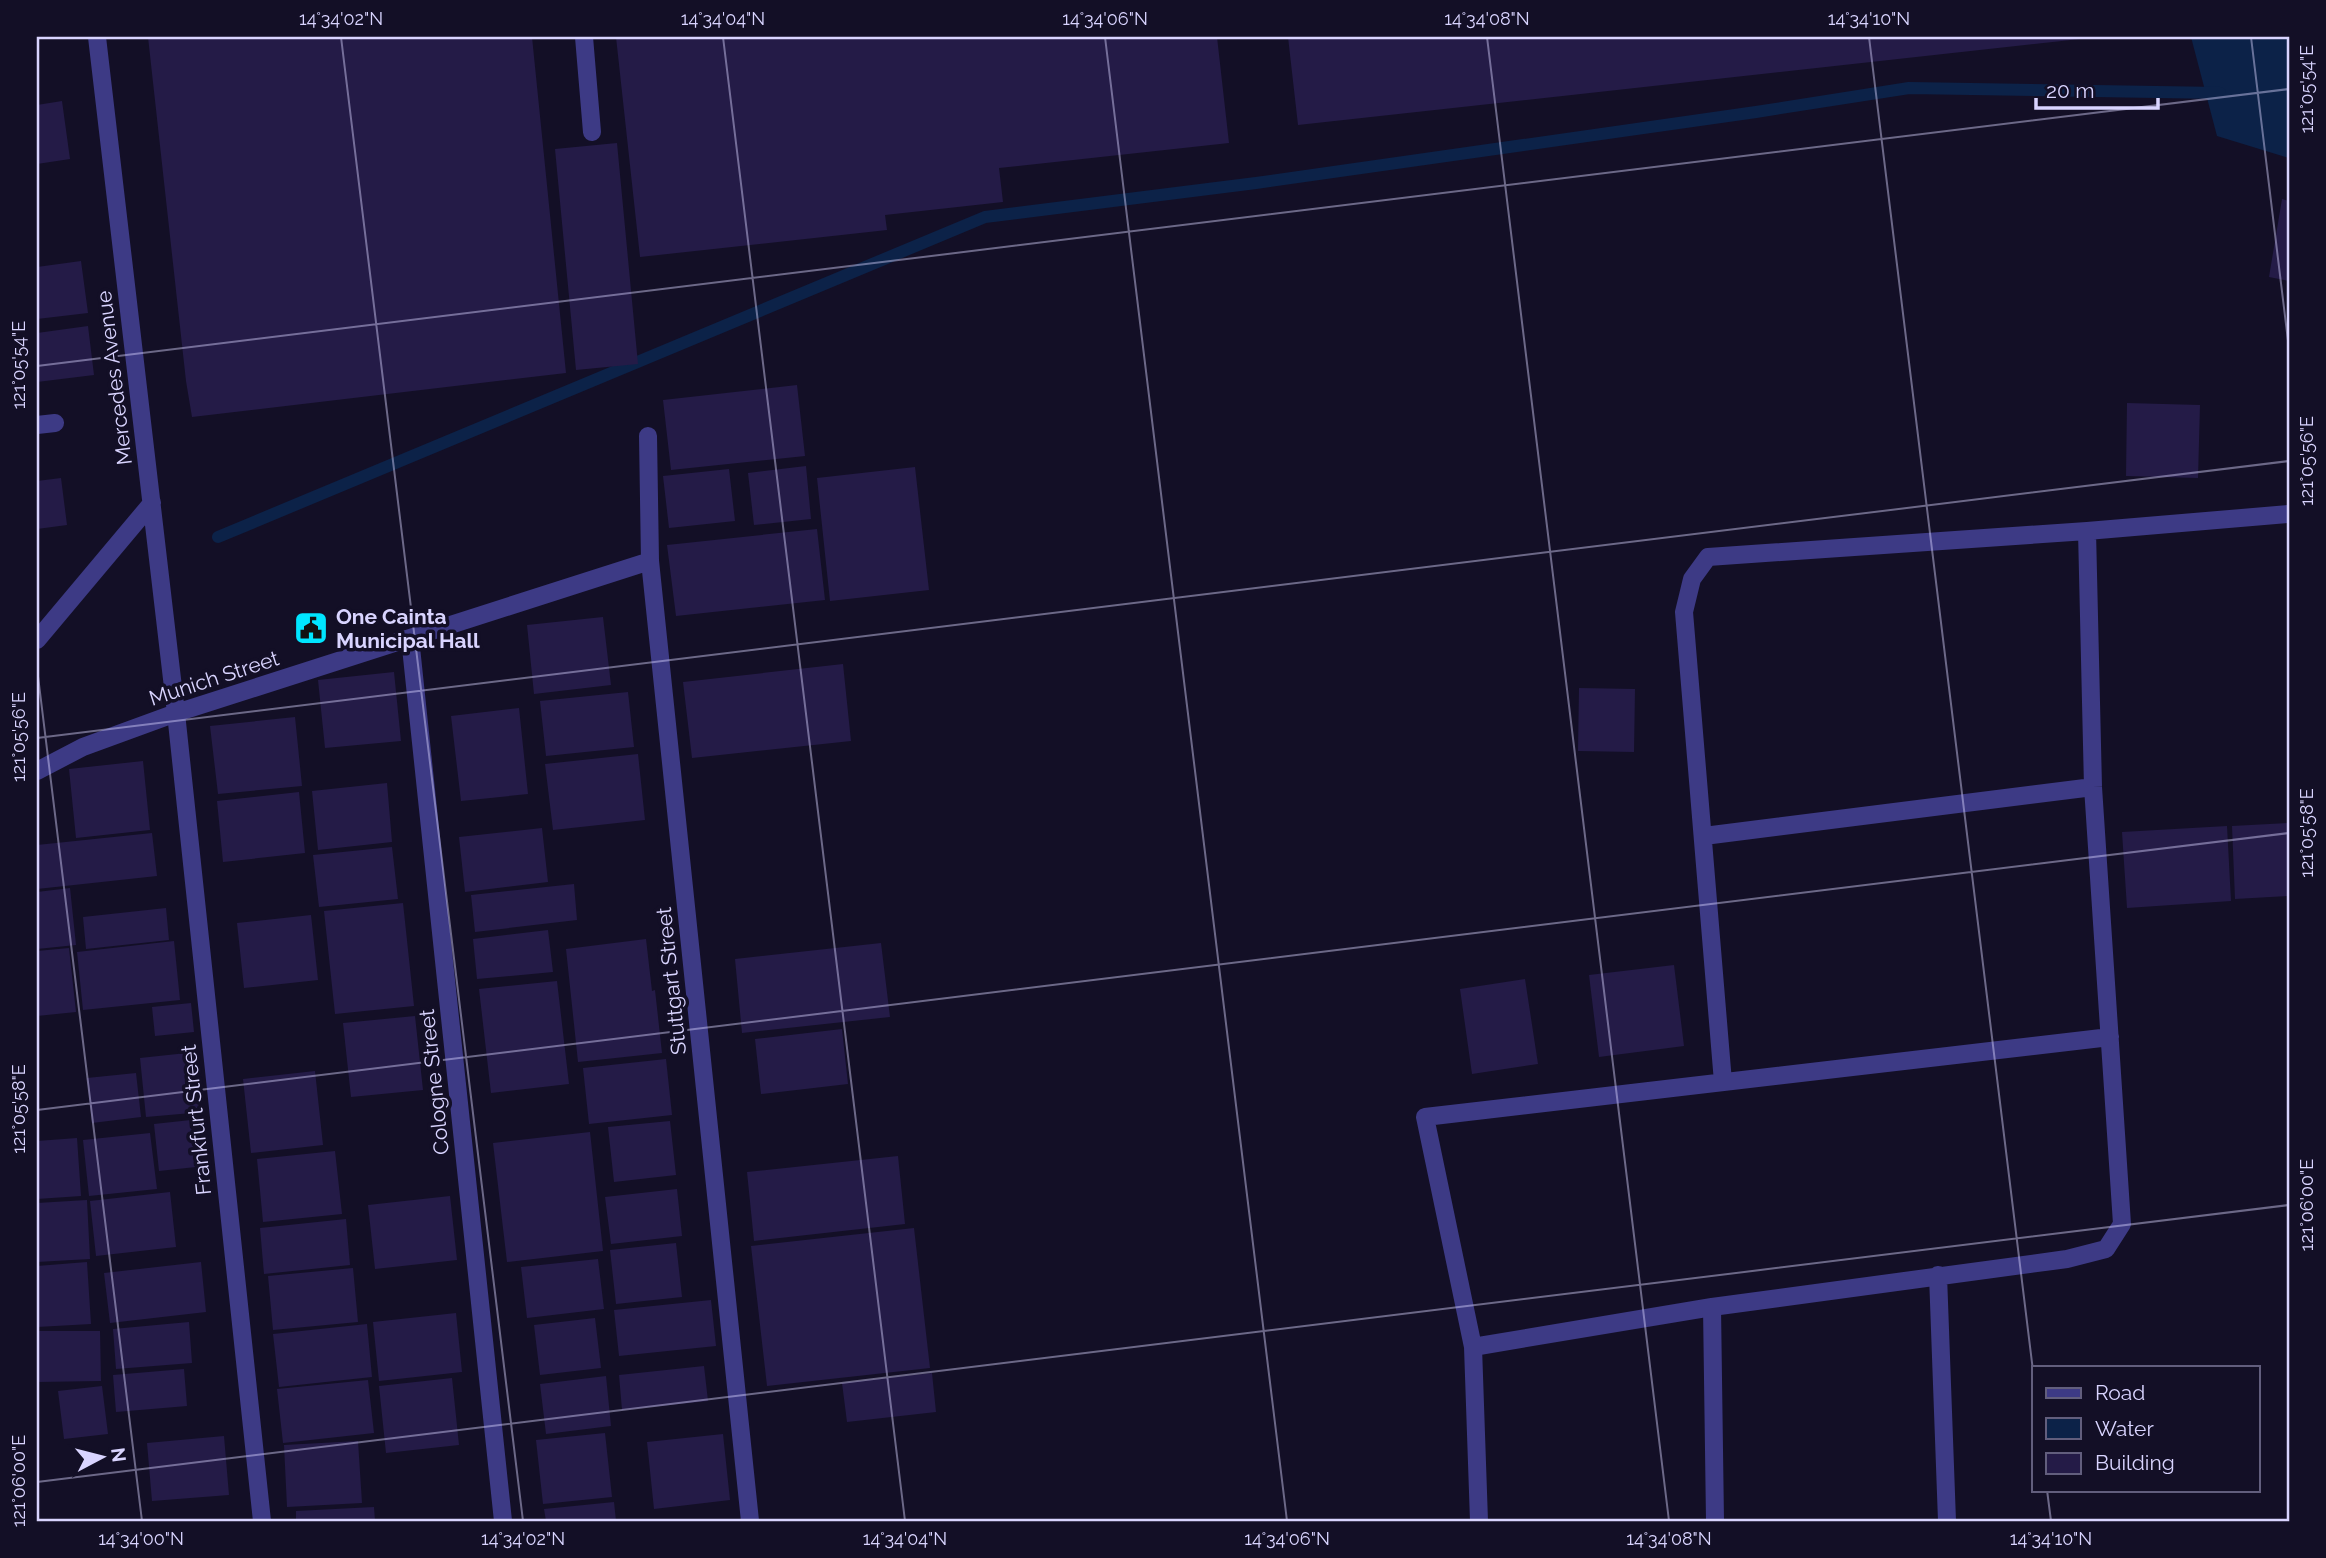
<svg xmlns="http://www.w3.org/2000/svg" width="2326" height="1558" viewBox="0 0 2326 1558" font-family="Raleway,sans-serif">
<rect width="100%" height="100%" fill="#130f26"/>
<path fill="#0c2248" d="M2191,37h98v121l-72,-22z"/>
<g fill="none" stroke-linecap="round" stroke-linejoin="round">
<path stroke="#0c2248" stroke-width="12" d="M218,537l767,-320 271,-34 500,-71 153,-24 311,5"/>
</g>
<path fill="#241b47" d="M148,37h384l34,336 -374,44 -6,-36z
M616,37h601l12,106 -230,25 4,34 -118,13 2,15 -247,27z
M1288,37h791l1,2 -782,86z
M62,101l8,58 -33,5v-59z
M617,143l21,221 -62,6 -21,-221z
M2282,199l7,2v80l-20,-4z
M81,261l7,52 -51,6v-52z
M88,326l6,49 -57,7v-49z
M797,385l8,71 -134,14 -8,-70z
M2127,403l73,2 -2,73 -72,-2z
M806,466l5,53 -57,6 -6,-52z
M915,467l14,123 -99,11 -13,-123z
M729,469l6,52 -66,7 -6,-52z
M61,478l6,47 -30,4v-48z
M817,529l8,71 -149,16 -9,-71z
M603,617l8,68 -77,9 -7,-69z
M843,664l8,77 -159,17 -9,-76z
M394,672l7,69 -76,7 -7,-68z
M1579,688l56,1 -1,63 -56,-1z
M628,692l6,55 -88,9 -6,-55z
M519,708l9,86 -67,7 -10,-85z
M295,717l7,69 -84,8 -8,-68z
M638,754l7,66 -92,10 -8,-66z
M143,761l7,69 -74,8 -7,-69z
M387,783l5,59 -74,8 -6,-59z
M299,792l6,61 -82,9 -6,-61z
M2289,823v73l-54,3 -3,-73z
M2227,826l4,75 -104,7 -5,-76z
M542,828l6,54 -83,10 -6,-55z
M152,833l5,43 -120,13v-44z
M392,847l6,52 -79,8 -6,-52z
M574,884l3,36 -102,12 -4,-37z
M70,888l6,57 -39,4v-57z
M403,903l11,103 -79,8 -11,-103z
M166,908l3,32 -83,9 -3,-32z
M311,915l7,65 -74,8 -7,-65z
M548,930l5,42 -76,7 -4,-40z
M646,939l6,52 3,-1 7,63 -84,9 -12,-113z
M174,941l6,59 -97,10 -6,-58z
M881,943l9,74 -148,16 -7,-74z
M69,948l7,64 -39,4v-65z
M1674,965l10,81 -85,11 -10,-82z
M1525,979l13,85 -66,10 -12,-85z
M557,981l12,103 -78,9 -12,-104z
M191,1003l3,29 -39,4 -3,-29z
M415,1016l8,74 -72,7 -8,-74z
M842,1029l6,55 -87,10 -6,-55z
M196,1052l7,60 -57,5 -6,-59z
M666,1059l6,56 -83,9 -6,-56z
M315,1071l8,74 -72,8 -8,-74z
M136,1073l5,44 -49,6 -5,-45z
M200,1119l5,47 -46,5 -5,-47z
M670,1121l6,54 -62,7 -6,-55z
M590,1132l13,119 -96,11 -14,-119z
M150,1133l7,56 -68,7 -6,-56z
M77,1138l4,58 -44,3v-58z
M335,1151l7,63 -79,8 -6,-63z
M898,1156l7,68 -151,17 -7,-69z
M677,1189l5,47 -71,8 -6,-47z
M170,1192l6,55 -80,9 -6,-55z
M450,1196l7,64 -82,9 -7,-64z
M87,1200l3,59 -53,3v-59z
M346,1219l4,46 -86,9 -4,-46z
M914,1228l16,140 -163,18 -16,-140z
M676,1243l6,54 -66,7 -6,-54z
M598,1259l6,50 -77,9 -6,-51z
M87,1262l4,62 -54,3v-61z
M201,1262l5,50 -96,11 -6,-50z
M353,1268l5,54 -85,8 -5,-54z
M711,1300l5,46 -97,10 -5,-46z
M456,1313l6,59 -83,9 -6,-59z
M595,1318l6,50 -61,7 -6,-50z
M189,1322l3,41 -76,6 -3,-40z
M367,1324l5,53 -93,10 -6,-53z
M37,1331h63l1,50 -64,1z
M704,1366l4,35 -86,9 -3,-35z
M184,1369l3,37 -71,6 -3,-37z
M932,1373l4,39 -89,10 -5,-39z
M606,1376l5,50 -65,8 -6,-50z
M452,1378l7,67 -73,8 -7,-67z
M368,1380l6,53 -91,10 -6,-54z
M102,1386l6,48 -44,5 -6,-48z
M605,1433l7,64 -69,7 -7,-64z
M723,1434l7,66 -76,9 -7,-67z
M224,1436l5,59 -77,6 -5,-58z
M358,1441l4,62 -75,4 -3,-62z
M614,1502l2,19h-70l-2,-12z
M374,1507l1,14h-79v-10z"/>
<g fill="none" stroke-linecap="round" stroke-linejoin="round">
<path stroke="#3d3a85" stroke-width="18" d="M97,37l79,676 86,808
M584,37l8,95
M37,425l18,-2
M648,436l2,125 100,960
M410,638l93,883
M37,640l115,-137
M37,771l46,-24 93,-34 474,-152
M1704,836l389,-49
M1723,1082l-39,-470 8,-33 16,-22 379,-26 202,-17
M1938,1275l9,246
M1712,1307l3,214
M1473,1347l239,-40 355,-48 39,-10 16,-25 -29,-437 -6,-256
M1479,1521l-6,-174 -48,-230 685,-80"/>
</g>
<path fill="none" stroke="#d9d4ff" stroke-width="2" stroke-opacity="0.45" d="M341,37l182,1484M723,37l182,1484M1105,37l182,1484M1487,37l182,1484M1869,37l165,1342M2251,37l38,312M37,366l2252,-277M37,668l105,853M37,738l2252,-277M37,1110l2252,-277M37,1482l2252,-277M2047,1490l4,31"/>
<defs>
<g id="civic-square" transform="scale(1.75)"><rect x="-9" y="-9" width="18" height="18" rx="4" fill="#00e5ff" stroke="#130f26"/><path d="M-.6-6.5H3V-4.5H.6V-3L4-1V1h2V6H-6V1h2V-1L-.6-3ZM-1.2 2.5V6h2.4V2.5Z" fill="#111"/></g>
</defs>
<g fill-rule="evenodd">
<use href="#civic-square" x="311" y="628"/>
</g>
<g text-anchor="middle" dominant-baseline="central" stroke-width="7" stroke-linejoin="round" paint-order="stroke">
<g font-size="21" fill="#d9d4ff" stroke="#130f26">
<text transform="translate(114 378) rotate(-97)">Mercedes Avenue</text>
<text transform="translate(214 678) rotate(-18)">Munich Street</text>
<text transform="translate(671 981) rotate(-96)">Stuttgart Street</text>
<text transform="translate(434 1082) rotate(-96)">Cologne Street</text>
<text transform="translate(196 1120) rotate(-96)">Frankfurt Street</text>
</g>
<g font-size="21" font-weight="bold" fill="#d9d4ff" stroke="#130f26" text-anchor="start">
<text x="336" y="616">One Cainta<tspan x="336" dy="24">Municipal Hall</tspan></text>
</g>
</g>
<rect width="2326" height="1558" fill="none" stroke="#130f26" stroke-width="77"/>
<rect x="2032" y="1366" width="228" height="126" fill="#130f26" stroke="#625e7d" stroke-width="2"/>
<rect x="2046" y="1388" width="35" height="10" fill="#3d3a85" stroke="#625e7d" stroke-width="2"/>
<text x="2095" y="1400" font-size="21" fill="#d9d4ff">Road</text>
<rect x="2046" y="1418" width="35" height="21" fill="#0c2248" stroke="#625e7d" stroke-width="2"/>
<text x="2095" y="1436" font-size="21" fill="#d9d4ff">Water</text>
<rect x="2046" y="1453" width="35" height="21" fill="#241b47" stroke="#625e7d" stroke-width="2"/>
<text x="2095" y="1470" font-size="21" fill="#d9d4ff">Building</text>
<g transform="translate(102 1457) rotate(83)" stroke="#130f26" stroke-width="5" paint-order="stroke">
<path d="M0-5L12 26L0 18L-12 26Z" fill="#d9d4ff"/>
<text y="-10" font-size="19" font-weight="bold" text-anchor="middle" fill="#d9d4ff">N</text>
</g>
<path d="M2036 98v10h122v-10" fill="none" stroke="#d9d4ff" stroke-width="3.5"/>
<text x="2046" y="98" font-size="21" fill="#d9d4ff" stroke="#130f26" stroke-width="5" paint-order="stroke">20 m</text>
<rect x="38" y="38" width="2250" height="1482" fill="none" stroke="#d9d4ff" stroke-width="2.5"/>
<g font-size="18" text-anchor="middle" fill="#d9d4ff">
<text x="341" y="25">14°34'02"N</text>
<text x="723" y="25">14°34'04"N</text>
<text x="1105" y="25">14°34'06"N</text>
<text x="1487" y="25">14°34'08"N</text>
<text x="1869" y="25">14°34'10"N</text>
<text transform="translate(2307 89) rotate(-90)" y="6">121°05'54"E</text>
<text transform="translate(19 365) rotate(-90)" y="6">121°05'54"E</text>
<text transform="translate(2307 461) rotate(-90)" y="6">121°05'56"E</text>
<text transform="translate(19 737) rotate(-90)" y="6">121°05'56"E</text>
<text transform="translate(2307 833) rotate(-90)" y="6">121°05'58"E</text>
<text transform="translate(19 1109) rotate(-90)" y="6">121°05'58"E</text>
<text transform="translate(2307 1205) rotate(-90)" y="6">121°06'00"E</text>
<text transform="translate(19 1481) rotate(-90)" y="6">121°06'00"E</text>
<text x="141" y="1545">14°34'00"N</text>
<text x="523" y="1545">14°34'02"N</text>
<text x="905" y="1545">14°34'04"N</text>
<text x="1287" y="1545">14°34'06"N</text>
<text x="1669" y="1545">14°34'08"N</text>
<text x="2051" y="1545">14°34'10"N</text>
</g>
</svg>
